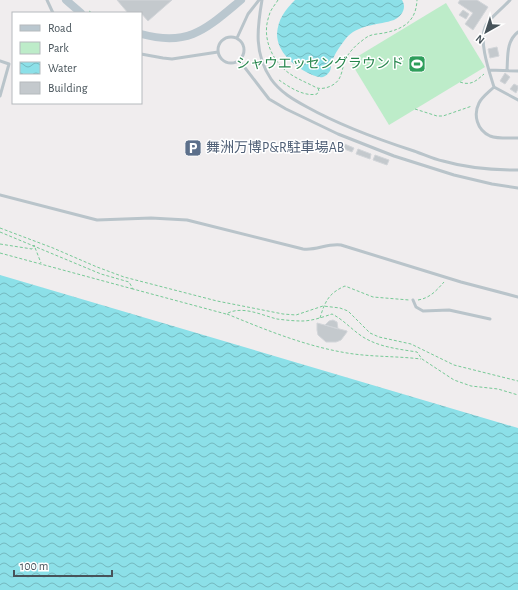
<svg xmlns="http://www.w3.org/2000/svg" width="518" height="590" viewBox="0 0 518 590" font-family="'Alegreya Sans','Noto Sans JP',sans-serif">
<defs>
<pattern id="water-waves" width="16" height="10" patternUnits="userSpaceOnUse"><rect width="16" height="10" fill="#8ce0e8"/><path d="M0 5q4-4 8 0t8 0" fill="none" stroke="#74b8bf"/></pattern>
</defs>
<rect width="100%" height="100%" fill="#f0edee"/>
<path fill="#bdecc9" d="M446,3l39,64 -96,58 -39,-64z"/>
<path fill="url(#water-waves)" d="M295,0h107c5,8 0,16 -8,20 -15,5 -33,4 -46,16 -6,7 -14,18 -16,26 -1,3 -1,6 -2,9 -2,3 -4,5 -7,6 -5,1 -10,-2 -15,-4 -14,-7 -31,-21 -31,-39 1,-15 8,-24 18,-34z
M0,275l518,153v162h-518z"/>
<path fill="#c4c9cd" stroke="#d2d5d9" d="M117,0h55l-24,21 -8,-9 -2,1h-10z
M460,0h17l11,7 -15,23 -8,-6 8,-11 -15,-10z
M463,10l6,4 -3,5 -7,-4z
M497,47l2,9 -9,2 -2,-9z
M505,73l5,4 -5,7 -5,-3z
M514,84l4,2v3l-2,4 -6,-4z
M340,142l14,6 -2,4 -13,-5z
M358,149l13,5 -1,5 -14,-5z
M375,155l14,5 -2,5 -14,-5z
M333,320l4,2 1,7 -13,-4 4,-4z
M317,323l30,8v1l-6,8 -5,2h-10l-8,-7 -1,-5z"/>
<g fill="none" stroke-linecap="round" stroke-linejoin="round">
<path stroke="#77c996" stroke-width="1" stroke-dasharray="3 2" stroke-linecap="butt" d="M278,0c-3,5 -8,10 -9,16 -7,19 1,41 16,54 9,8 21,12 32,18 8,2 20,-3 23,-11 2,-4 3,-10 4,-15 3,-7 9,-14 15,-19 3,-2 7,-6 10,-7 4,-2 10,-2 15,-3 19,-4 32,-11 33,-33
M89,11l3,2
M279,80c10,7 25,17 38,14l2,-4 -1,-1
M460,82c11,4 16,-1 24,-8
M415,109l22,7h6l29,-10
M0,228l53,20 44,19 27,10 93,24 66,13 13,1 27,-9 17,2 8,3 22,22 9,4 32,7 43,21 64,16
M0,232l101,42 28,8 4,7 93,25c16,-9 35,1 51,5 8,1 17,2 25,2 10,0 21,-4 30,-7 12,6 20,16 31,23 16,10 35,12 54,15l5,7 32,21 17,6 27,3 20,6
M0,244l32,5 2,-4 7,18
M0,253l133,36
M418,300c12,-2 18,-9 26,-18
M227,314c39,16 78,32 120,39 24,4 49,3 74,6
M320,318c5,-17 9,-25 25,-32l28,11 36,3"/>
<path stroke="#b9c4ca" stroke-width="3" d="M47,0l6,13
M262,0c-5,29 -8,54 9,79 9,13 23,21 36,28 34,19 70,32 107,44 9,3 19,8 29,10 24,7 49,9 75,9
M510,0c-6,7 -20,18 -24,25 -8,15 3,46 8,62 -5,5 -12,10 -15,16 -6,12 -2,27 11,33 8,3 19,2 28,2
M218 50a13 13 0 1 1 26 0a13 13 0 1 1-26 0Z
M237,38l11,-24 11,-14
M141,54l22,4 9,1 46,-7
M239,60l30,39 17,10 52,25 56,22 60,19 38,9 26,4
M0,61l9,3 -9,32
M489,70l29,1
M507,70c1,-13 -1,-29 11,-38
M494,87l24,13
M0,195l97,25 54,-2 36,2 116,29c13,2 24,-6 38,-4l120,37 57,15
M413,300l3,7 7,4 26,-1 41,9"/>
<path stroke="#bac7cf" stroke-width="8" d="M66,0l15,13
M141,34c48,13 65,-5 100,-34"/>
</g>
<defs>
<g id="stadium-square" transform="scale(0.9)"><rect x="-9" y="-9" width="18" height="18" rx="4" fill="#2e9e5b" stroke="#fff"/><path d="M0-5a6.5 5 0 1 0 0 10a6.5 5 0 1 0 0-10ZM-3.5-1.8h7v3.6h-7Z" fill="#fff"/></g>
<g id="parking-square" transform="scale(0.9)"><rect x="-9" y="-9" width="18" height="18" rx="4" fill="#5c6f8a" stroke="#fff"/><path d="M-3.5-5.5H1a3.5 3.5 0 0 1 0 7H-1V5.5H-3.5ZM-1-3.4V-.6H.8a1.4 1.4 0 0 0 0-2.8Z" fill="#fff"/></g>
</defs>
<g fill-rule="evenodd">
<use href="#stadium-square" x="417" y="64"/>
<use href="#parking-square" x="193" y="148"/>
</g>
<g text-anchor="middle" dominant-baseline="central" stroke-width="3" stroke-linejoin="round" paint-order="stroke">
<g font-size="14" fill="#27864d" stroke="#fff" text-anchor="end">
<text x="404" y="64">シャウエッセングラウンド</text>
</g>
<g font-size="14" fill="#4e5e75" stroke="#fff" text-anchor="start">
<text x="206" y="148">舞洲万博P&amp;R駐車場AB</text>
</g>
</g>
<rect x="12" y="12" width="130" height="92" fill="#ffffff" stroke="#b5babd"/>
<rect x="20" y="25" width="20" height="6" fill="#bac7cf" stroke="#b5babd"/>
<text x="48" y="32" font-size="12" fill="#47535a">Road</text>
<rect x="20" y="42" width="20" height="12" fill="#bdecc9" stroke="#b5babd"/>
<text x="48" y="52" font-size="12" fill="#47535a">Park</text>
<rect x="20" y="62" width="20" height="12" fill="url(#water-waves)" stroke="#b5babd"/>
<text x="48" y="72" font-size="12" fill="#47535a">Water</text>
<rect x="20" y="82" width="20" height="12" fill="#c4c9cd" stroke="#b5babd"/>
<text x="48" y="92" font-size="12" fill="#47535a">Building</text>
<g transform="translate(486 32) rotate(219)" stroke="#ffffff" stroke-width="3" paint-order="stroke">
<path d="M0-3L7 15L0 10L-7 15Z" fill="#47535a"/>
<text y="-6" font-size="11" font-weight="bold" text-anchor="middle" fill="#47535a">N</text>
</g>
<path d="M14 570v6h98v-6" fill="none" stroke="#47535a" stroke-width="2"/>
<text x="20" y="570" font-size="12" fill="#47535a" stroke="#ffffff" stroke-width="3" paint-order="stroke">100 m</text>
</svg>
